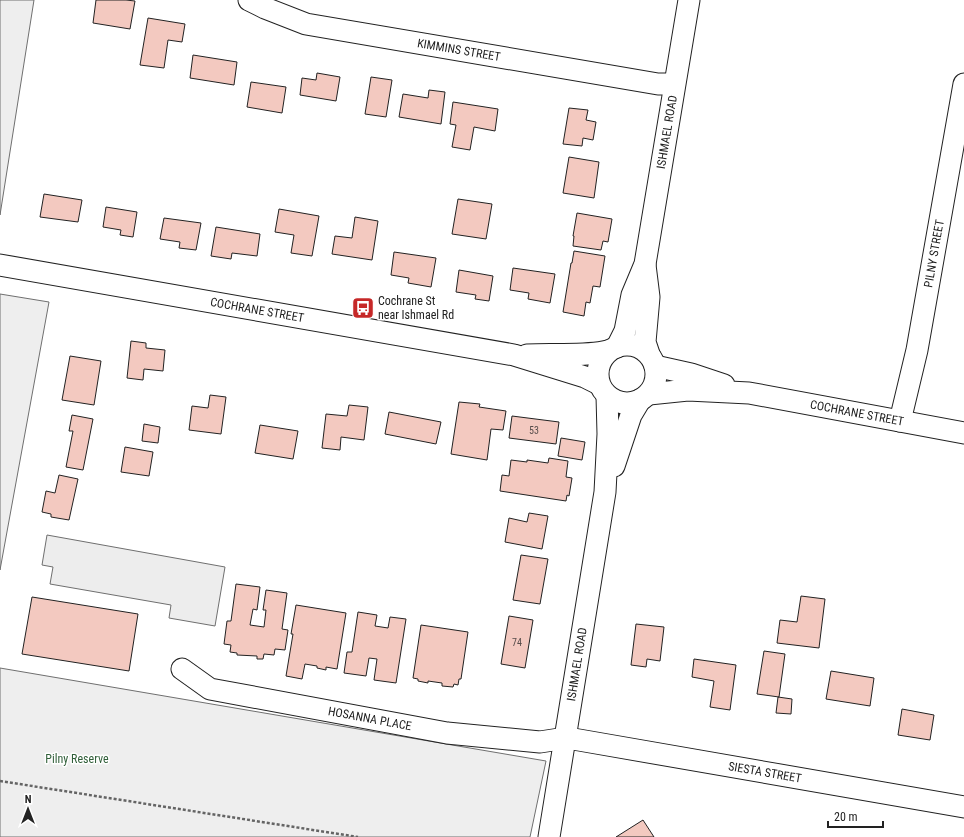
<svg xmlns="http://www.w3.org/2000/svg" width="964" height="837" viewBox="0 0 964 837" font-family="'Roboto Condensed',sans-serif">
<rect width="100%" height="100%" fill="#fff"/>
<path fill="#eee" stroke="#6f6f6f" d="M0,0h34l-34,215z
M0,294l49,8 -49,268z
M0,668l546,93 -16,76h-530z"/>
<path fill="#ededed" stroke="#6f6f6f" d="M47,535l178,32 -10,59 -46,-8 2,-13 -121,-21 3,-17 -11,-2z"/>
<path fill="#f3c9c0" stroke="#222" d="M96,0h30l9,1 -5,28 -37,-6z
M148,18l37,6 -3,18 -14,-2 -4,28 -24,-3z
M193,55l44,7 -3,23 -44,-7z
M317,73l23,4 -4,24 -36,-6 2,-17 14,2z
M371,77l21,3 -6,37 -21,-3z
M251,82l35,5 -4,26 -35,-6z
M429,90l16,2 -4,32 -42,-7 4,-23 25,4z
M453,102l45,7 -3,22 -21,-4 -4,23 -18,-3 4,-22 -6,-1z
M569,108l19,2 -2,10 10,2 -3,18 -10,-2 -1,8 -19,-2z
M569,157l30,5 -5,36 -31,-5z
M44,194l38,6 -4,22 -38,-5z
M458,199l34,5 -6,35 -34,-5z
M106,207l31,5 -4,25 -13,-2 1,-5 -18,-3z
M279,209l40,7 -7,40 -21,-3 3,-18 -19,-3z
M577,213l35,6 -4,23 -5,-1 -2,9 -28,-4 1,-10h-1z
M355,217l23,4 -6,39 -40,-6 3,-18 17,2z
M164,218l37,5 -5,27 -17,-2 1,-6 -20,-3z
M216,227l44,7 -3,22 -25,-3 -1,6 -20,-3z
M574,251l31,5 -5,31 -7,-1 -3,17 -4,-1 -2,14 -21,-4 8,-49h1z
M394,252l42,6 -5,29 -23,-4 1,-5 -18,-3z
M513,268l42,6 -5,29 -22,-4 1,-6 -19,-3z
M459,270l34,6 -4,25 -14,-2 1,-4 -20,-3z
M131,341l15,2v5l19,2 -2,21 -19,-2 -1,11 -16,-2z
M70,356l31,5 -7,44 -32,-5z
M210,395l16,2 -5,37 -32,-4 3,-24 16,2z
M459,402l21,2 -1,3 27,4 -3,19 -12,-1 -4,31 -36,-6z
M349,405l19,2 -4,33 -23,-3 -1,13 -18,-2 4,-34 21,2z
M389,412l52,10 -5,22 -51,-10z
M72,415l21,4 -10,51 -17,-3 7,-36h-4z
M512,416l47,6 -3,22 -47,-6z
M144,424l16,3 -2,16 -16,-2z
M260,425l38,6 -5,28 -38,-6z
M561,438l24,4 -3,18 -24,-4z
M125,447l28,5 -4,24 -28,-4z
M549,458l19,3 -2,16 6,1 -3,18 -2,-1 -1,6 -66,-10 2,-16 7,1 2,-16 16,2v-2l21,3z
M59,475l19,4 -9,41 -18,-3v-3l-9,-2 4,-21 9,2z
M529,513l19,3 -6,33 -37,-7 4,-24 18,4z
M521,555l27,4 -8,45 -27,-4z
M236,584l24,3 -3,23 -4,-1 -3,16 14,2 2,-17h-3l3,-20 21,3 -5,36 6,1 -3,20 -10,-1 -1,6 -10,-1 -1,5h-6v-3l-20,-1v-2l-7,-1 1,-7 -7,-1 3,-23h4z
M801,596l24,3 -6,49 -42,-5 3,-23 17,2z
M32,597l106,17 -9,57 -107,-17z
M296,605l50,8 -9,56 -11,-2v3l-9,-2v-2l-12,-2 -3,15 -16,-3 7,-42h-2z
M358,612l19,3 -2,11 13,2 2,-11 16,2 -10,64 -22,-3 3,-21 -8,-1 -3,18 -22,-3 3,-21h5z
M509,616l24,4 -8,48 -24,-4z
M636,624l28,3 -4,34 -13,-2 -1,8 -15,-2z
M421,625l47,7 -7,47h-2l-1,6 -4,-1 -1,3 -11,-1v-3l-14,-2v2l-10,-2v-2l-5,-1z
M764,651l21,3 -6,43 -22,-3z
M694,659l42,6 -6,45 -20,-3 4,-26 -22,-4z
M831,671l43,7 -4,28 -44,-7z
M778,697l14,2 -1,15 -15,-1z
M902,709l32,6 -4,25 -32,-5z
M643,820l11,17h-38z"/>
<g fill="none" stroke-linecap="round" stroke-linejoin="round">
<g stroke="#222" stroke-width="23">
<g id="minor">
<path id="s1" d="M249,0l16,8 41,16 352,60h16"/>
<path id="s2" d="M0,265l514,90 71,22 14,7"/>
<path d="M645,265l4,32 -4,45 4,12"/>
<circle cx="627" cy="374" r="29"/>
<path id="s3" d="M617,347l8,-16 7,-36 13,-31 44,-264"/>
<path d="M527,355c27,-2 56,2 81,-4"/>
<path d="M655,366l36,8 33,11"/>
<path id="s4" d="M649,394l39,-4 61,3 215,40"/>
<path id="s5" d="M900,421l17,-71 47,-266"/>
<path d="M614,466l17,-51 9,-15"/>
<path id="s6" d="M182,669l28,20 237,44 93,9 26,-4 13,2 385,67"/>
<path id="s7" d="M549,837l56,-345 3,-58 -1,-38"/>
</g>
</g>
<path stroke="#646464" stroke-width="2.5" stroke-dasharray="3 2" stroke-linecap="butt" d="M0,781l358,56"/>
<use href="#minor" stroke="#fff" stroke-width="21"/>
</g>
<defs>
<g id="bus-square" transform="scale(1.15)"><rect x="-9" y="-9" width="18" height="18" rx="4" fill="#c62828" stroke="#fff"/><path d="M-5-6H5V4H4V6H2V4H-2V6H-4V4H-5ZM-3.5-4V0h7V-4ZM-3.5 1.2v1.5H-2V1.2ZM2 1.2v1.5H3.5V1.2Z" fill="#fff"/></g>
</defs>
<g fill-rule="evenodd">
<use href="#bus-square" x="363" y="308"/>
</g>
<g text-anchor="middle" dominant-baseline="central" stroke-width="3" stroke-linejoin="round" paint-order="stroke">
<g font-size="10" fill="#564c4a">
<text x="534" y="430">53</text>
<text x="517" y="642">74</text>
</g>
<g font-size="12" fill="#222" stroke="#fff">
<text stroke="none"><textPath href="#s1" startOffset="217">KIMMINS STREET</textPath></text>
<text stroke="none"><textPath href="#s3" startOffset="222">ISHMAEL ROAD</textPath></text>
<text stroke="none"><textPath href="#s5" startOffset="171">PILNY STREET</textPath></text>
<text stroke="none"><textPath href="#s2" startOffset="261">COCHRANE STREET</textPath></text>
<text stroke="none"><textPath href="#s4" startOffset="210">COCHRANE STREET</textPath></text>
<text stroke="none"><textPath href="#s7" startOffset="175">ISHMAEL ROAD</textPath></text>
<text stroke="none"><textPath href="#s6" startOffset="197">HOSANNA PLACE</textPath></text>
<text stroke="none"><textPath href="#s6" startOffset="597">SIESTA STREET</textPath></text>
</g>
<g font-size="12" fill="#222" stroke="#fff" text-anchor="start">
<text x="378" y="301">Cochrane St<tspan x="378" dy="14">near Ishmael Rd</tspan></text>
</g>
<g font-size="12" fill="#2f5e38" stroke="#fff">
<text x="77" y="759">Pilny Reserve</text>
</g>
</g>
<g transform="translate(28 809)" stroke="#ffffff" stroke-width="3" paint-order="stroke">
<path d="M0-3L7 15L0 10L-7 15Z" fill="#222222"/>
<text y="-6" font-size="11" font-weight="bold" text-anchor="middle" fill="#222222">N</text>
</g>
<path d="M828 821v6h55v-6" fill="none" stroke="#222222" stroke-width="2"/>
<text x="834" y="821" font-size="12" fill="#222222" stroke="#ffffff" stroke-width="3" paint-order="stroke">20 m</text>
</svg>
